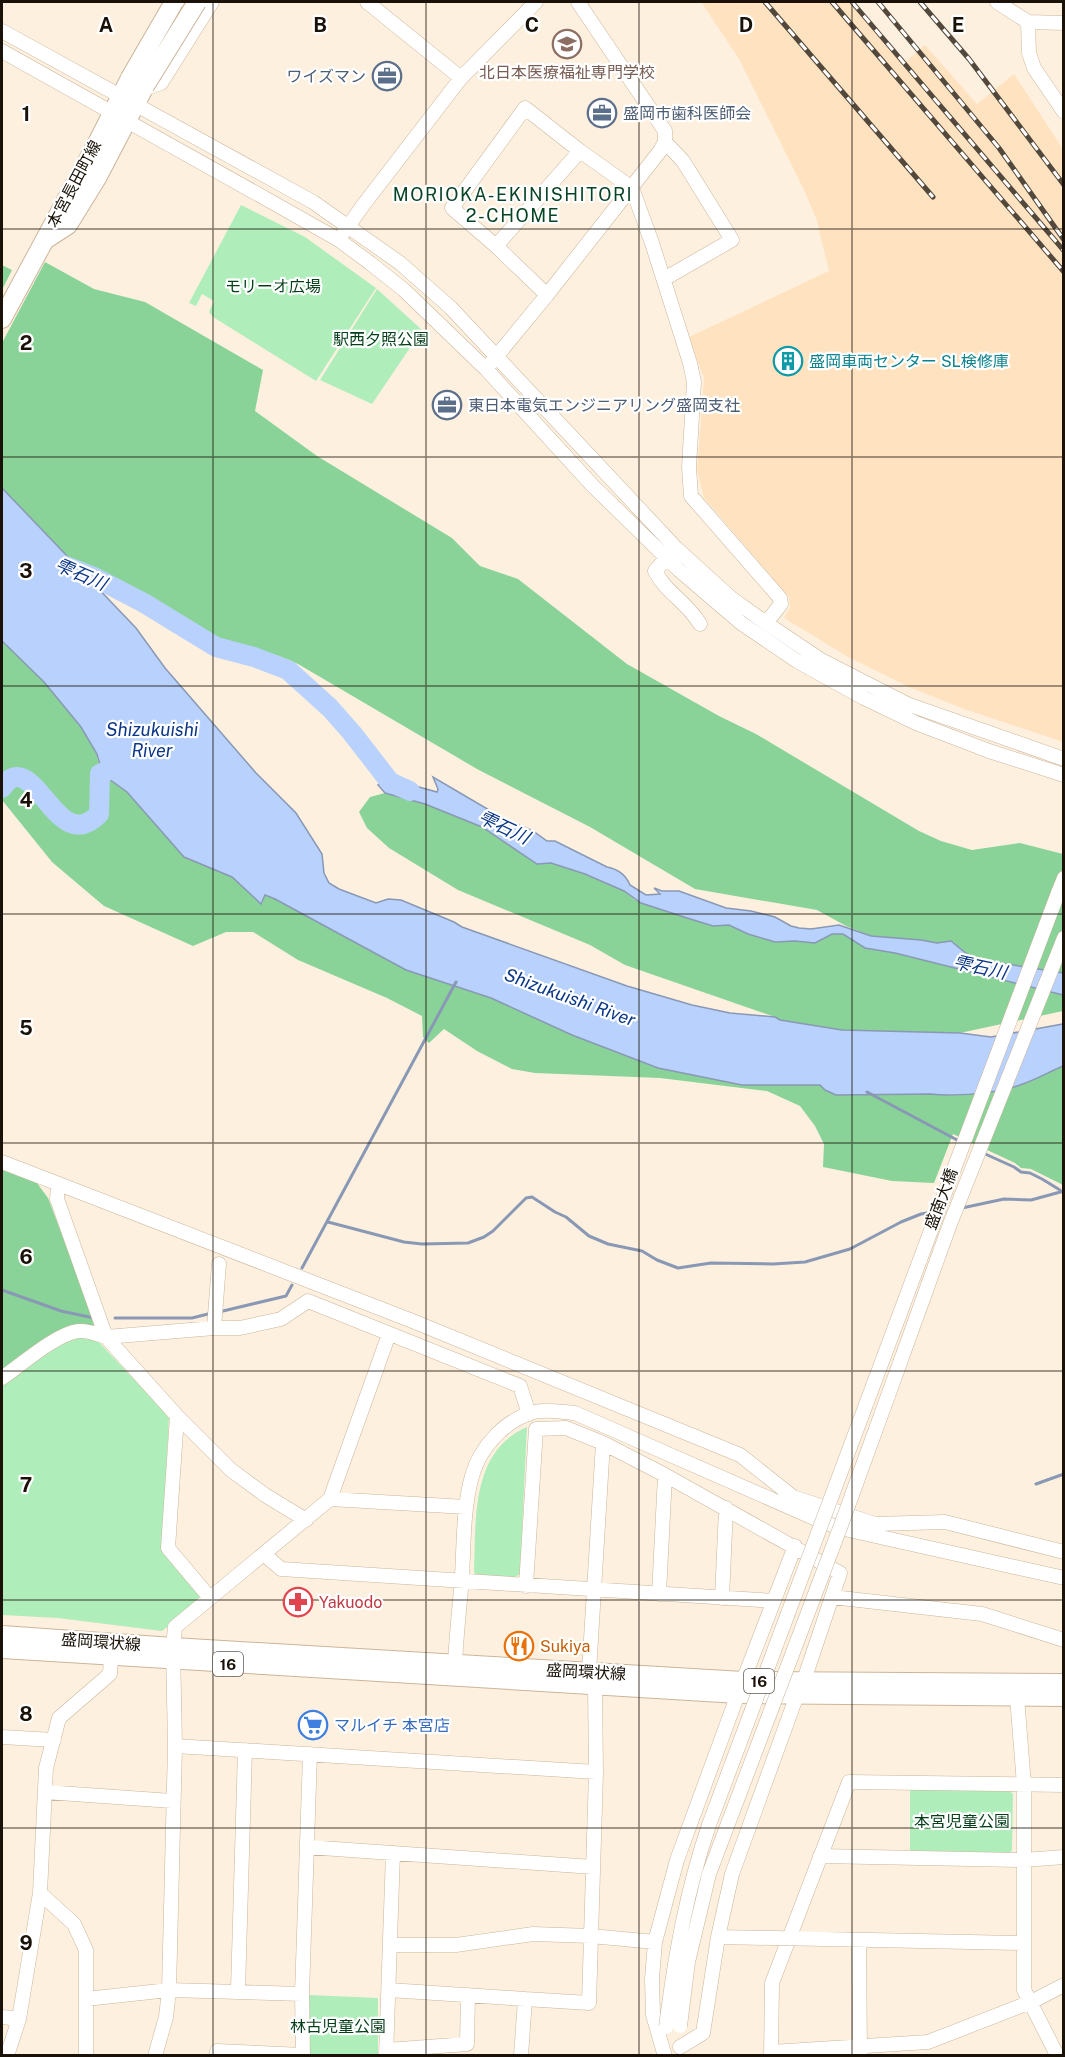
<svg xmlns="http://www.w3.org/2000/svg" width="1065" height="2057" viewBox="0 0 1065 2057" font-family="'Public Sans','Noto Sans JP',sans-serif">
<rect width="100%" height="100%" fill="#fef0df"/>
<path fill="#ffe3c0" d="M701,2h153l51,60 20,-17 52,59 37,-30 49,75v593l-99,-33 -55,-22 -61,-30 -64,-39 6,-11 -1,-10 -85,-99 -7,-27 7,-93 -15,-41 140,-66 -13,-53 -12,-28 -65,-131z"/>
<path fill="#afedba" d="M241,205l64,32 71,51 -60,93 -103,-64 -4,-5 5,-11 -12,-7 -6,12 -7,-3z
M377,289l45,41 -50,74 -52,-24z
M64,1335l32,4 73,78 -7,133 39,45 -1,5 -38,31 -104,-13 -56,-3v-237z
M527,1427l-7,147 -5,3 -40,-1 -1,-6c2,-52 -3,-119 53,-143z
M910,1788l98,1 5,5 -1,56 -3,4 -99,-2z
M308,1995l70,3v57l-71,1z"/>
<path fill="#89d398" d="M45,262l49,27 51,13 118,68 -8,41 62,45 135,82 28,28 38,13 109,85 92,52 37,18 163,97 22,10 31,9 48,-7 43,11v119l-81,-13 -15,-6 -16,-13 -14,2 -16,-3 -50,-4 -25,-10 -29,-16 -122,-21 -105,-62 -113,-58 -179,-105 -19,-8 -67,-19 -38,-24 -96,-45 -76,-80v-145z
M2,265l10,5 -10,20z
M2,641l42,41 37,45 16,28 1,6 11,18 18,13 57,64 48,21 30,27 3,-9 10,4 131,71 85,28 81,37 85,33 85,17h78l16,10h126l56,-9 45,-20v119l-32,-16 -10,-1 -6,-5 -62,-29 -19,49 -42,-2 -69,-14 1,-23 -9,-18 -15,-20 -33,-15 -107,-13 -125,-5 -23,-4 -35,-18 -33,-22 -15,14 -6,-6 -1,-21 -35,-18 -89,-38 -45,-28h-27l-33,14 -89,-40 -52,-44 -50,-62z
M385,793l40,11 57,23 55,37 14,-1 34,11 39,17 11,9 52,18 26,8 16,-1 19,9 27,8 20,-1 20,2 17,-9h11l22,14 30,5 168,42v16l-103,22 -118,-3 -62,-10 -5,-3 -150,-52 -35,-20 -132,-55 -69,-42 -22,-20 -8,-16 11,-15z
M2,1169l35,14 11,15 48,126 -16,7 -78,47z"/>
<path fill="#b8d1fd" stroke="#8998b4" stroke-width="1.5" d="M2,488l134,140 29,40 91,105 40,40 26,41 2,19 5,10 10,6 37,14 12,-4 13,1 53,22 8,5 165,59 65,19 38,8 45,4 5,3 62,10 118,3 31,4 72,-13v42c-14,6 -28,14 -43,19 -21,8 -68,12 -89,9l-95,1 -11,-5 -5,-5h-78l-84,-17 -86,-33 -81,-37 -85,-28 -131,-71 -10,-4 -4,9 -29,-27 -48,-20 -57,-65 -18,-13 -8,-11 -4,-14 -16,-27 -37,-45 -42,-41z
M392,775l16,9 29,8 1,-3 -5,-12 68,40 32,14 14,10h8l52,26c10,2 19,8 23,18l16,10 14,-1 -6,-6 8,3h17l47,17 25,3 24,6 16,9 8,2 12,1 28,-4 32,11 50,4 16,3 14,-2 16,13 15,6 81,13v22l-168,-42 -30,-5 -22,-14h-11l-17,9 -20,-2 -20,1 -27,-8 -19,-9 -16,1 -26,-8 -46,-15 -17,-12 -39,-17 -34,-11 -14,1 -55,-37 -57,-23 -40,-11 -7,-8z"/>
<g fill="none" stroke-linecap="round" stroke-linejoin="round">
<path stroke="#8998b4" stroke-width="3" d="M867,1092l92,49
M983,1153l31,14 7,5 9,1 12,6 18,11
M962,1208l42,-9 27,1 33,-9
M328,1222l76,20 18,2 46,-1 16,-6 9,-6 33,-33 6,-1 23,15 11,5 23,19 19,8 34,7 15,9 21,8 33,-5 62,1 32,-2 45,-13 51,-27 20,-8 11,-2
M302,1268l154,-286
M2,1290l59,21 33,7
M223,1311l63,-15 6,-11
M115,1318h77l16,-4
M1036,1484l28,-10"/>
<path stroke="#b8d1fd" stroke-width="20" d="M58,563l36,14 50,26 72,44 38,10 34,13 42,38 22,25 38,49 20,9
M2,788c2,-3 6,-8 10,-10 28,-11 48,76 87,36l1,-40 27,-12"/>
<g stroke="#cbb59a" stroke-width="15">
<path id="minor" d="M367,2l94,76
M997,2l31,20 36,1
M1028,22l1,31 5,15 30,44
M2,31l311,171 87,61 51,45 225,240 55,50 35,25 55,37 86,44 157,55
M2,51l268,150 69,39 31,23 34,27 82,79 106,116 87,85 62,53 56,38 67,37 52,25 73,28 75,24
M141,82l8,5 12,-4 51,-81
M344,232l20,-28 97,-126 75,-76
M496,246l84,-95
M664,279l68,-39 -49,-79 -18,-19
M547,295l-51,-49 -44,-38 73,-100 55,43 52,37 20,55 38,120 4,19 -5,85 2,29 89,102 1,6 -15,19
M491,363l56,-68 113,-144 5,-9v-11l-87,-129
M672,552l-17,19c11,22 32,31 45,53
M1058,893l6,-15
M2,1162l408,158 330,135 53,42 82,27 70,-2 119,30
M58,1185l-1,14 49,138 71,79 54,54 34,25 41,25
M214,1328l5,-64
M901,1360l49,-136 114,-286
M2,1378c19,-13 54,-44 76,-47 10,-1 19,3 28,6l108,-9h26l41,-9 27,-18 212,85 9,28
M177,1416l-9,132 42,50
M330,1499l59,-165
M265,1555l16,14 493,32
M526,1586l10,-157 30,-1 37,15 62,32 175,98 -36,107
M659,1594l6,-119
M832,1597l150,17 82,26
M722,1598l4,-90
M589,1672l14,-229
M455,1673c0,-32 5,-65 7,-97 2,-33 1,-68 10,-100 8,-29 33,-56 62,-64 13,-3 27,0 41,1l248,109 17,6 224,50
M743,1681l52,-135
M1017,1697l7,88v205l32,63
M2,1737l52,3
M175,1746l421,26 -1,-86
M45,1792l127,9
M307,1847l286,20
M820,1856l203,4 41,-3
M40,1893l34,31 12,26v106
M718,1937l305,6
M859,1941l1,114
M390,1945h66l77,-11 58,2 64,6
M238,1990l7,-240
M389,1990l136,9
M86,1999l83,-9 133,4
M2,2017l17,2
M680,2047l23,-14 15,-96 14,-63 65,-179
M387,2050l80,-6 1,-49
M771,2052l157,-10 103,-40 33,-17
M664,2053l-11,-38 -1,-36 3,-37 22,-82 61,-166
M7,2056l12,-37 21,-126 6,-125 13,-50 51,-44 1,-18
M155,2056l11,-39 3,-27 6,-244 -2,-99 2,-20 155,-128 136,8
M217,2056v-5l86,4
M303,2056l-1,-62 8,-240
M386,2056l7,-203
M521,2056l4,-57 64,4 7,-231
M771,2056l1,-73 77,-201 215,3"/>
</g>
<g stroke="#cbb59a" stroke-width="20">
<path id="major" d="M45,240l23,-15 29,-47 48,-92
M2,319l95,-176 33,-65
M2,1635l171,12 570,34 321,2
M2,1649l736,45 326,3"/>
</g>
<use href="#minor" stroke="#fff" stroke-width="14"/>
<use href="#major" stroke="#fff" stroke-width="18"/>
<g stroke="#52483c" stroke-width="5">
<path id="rail" d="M765,2l168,195
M832,2l232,270
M852,2l212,249
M878,2l121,146 65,92
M920,2l49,57 95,126"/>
</g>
<use href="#rail" stroke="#fff" stroke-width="3" stroke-dasharray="9" stroke-linecap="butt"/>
<g stroke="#cbb59a" stroke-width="15" stroke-linecap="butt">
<path id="minor-bridge" d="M680,2026l8,-64 21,-88 131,-346 61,-168
M666,2027c9,-71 20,-134 43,-202 117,-311 231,-622 349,-932"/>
</g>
<g stroke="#cbb59a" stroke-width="20" stroke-linecap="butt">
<path id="major-bridge" d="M130,78l44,-76
M145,86l52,-84"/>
</g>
<use href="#minor-bridge" stroke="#fff" stroke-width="14"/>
<use href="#major-bridge" stroke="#fff" stroke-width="18"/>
</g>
<path fill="none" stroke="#1a1208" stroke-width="1.5" stroke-opacity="0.55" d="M213,2v2054M426,2v2054M639,2v2054M852,2v2054M2,229h1062M2,457h1062M2,686h1062M2,914h1062M2,1143h1062M2,1371h1062M2,1600h1062M2,1828h1062"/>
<defs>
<g id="university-ring" transform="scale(1.5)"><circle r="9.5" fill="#fff" stroke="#8d6e63" stroke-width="1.5"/><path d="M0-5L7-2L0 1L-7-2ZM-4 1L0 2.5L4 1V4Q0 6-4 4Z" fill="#8d6e63"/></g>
<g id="office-ring" transform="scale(1.5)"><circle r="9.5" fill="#fff" stroke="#5c6f8a" stroke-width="1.5"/><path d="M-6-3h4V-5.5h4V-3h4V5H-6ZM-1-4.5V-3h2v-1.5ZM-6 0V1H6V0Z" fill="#5c6f8a"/></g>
<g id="building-ring" transform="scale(1.5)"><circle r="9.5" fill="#fff" stroke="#0f9aa8" stroke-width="1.5"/><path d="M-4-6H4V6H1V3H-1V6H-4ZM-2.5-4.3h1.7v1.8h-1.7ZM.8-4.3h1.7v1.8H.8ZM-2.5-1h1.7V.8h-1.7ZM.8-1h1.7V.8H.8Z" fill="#0f9aa8"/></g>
<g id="pharmacy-ring" transform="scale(1.5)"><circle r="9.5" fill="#fff" stroke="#e0444e" stroke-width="1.5"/><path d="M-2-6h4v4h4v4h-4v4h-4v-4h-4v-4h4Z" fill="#e0444e"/></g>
<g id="restaurant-ring" transform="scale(1.5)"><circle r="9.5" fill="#fff" stroke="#e8710a" stroke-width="1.5"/><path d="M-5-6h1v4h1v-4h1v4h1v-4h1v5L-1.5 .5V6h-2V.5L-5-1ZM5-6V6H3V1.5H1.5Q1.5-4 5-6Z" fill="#e8710a"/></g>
<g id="supermarket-ring" transform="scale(1.5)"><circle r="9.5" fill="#fff" stroke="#3f7fe0" stroke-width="1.5"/><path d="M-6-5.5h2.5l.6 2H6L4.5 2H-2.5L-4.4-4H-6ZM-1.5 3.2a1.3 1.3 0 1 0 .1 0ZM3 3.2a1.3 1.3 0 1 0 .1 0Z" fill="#3f7fe0"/></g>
</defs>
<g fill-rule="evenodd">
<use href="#university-ring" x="567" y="44"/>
<use href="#office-ring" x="387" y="76"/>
<use href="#office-ring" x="602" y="113"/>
<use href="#building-ring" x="788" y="361"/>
<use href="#office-ring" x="447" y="405"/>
<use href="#pharmacy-ring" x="298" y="1602"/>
<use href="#restaurant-ring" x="519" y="1646"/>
<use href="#supermarket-ring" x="313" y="1725"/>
</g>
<g text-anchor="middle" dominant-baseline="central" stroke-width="4.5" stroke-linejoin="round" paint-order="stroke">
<g fill="#fff" stroke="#5f5952" stroke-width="1.5">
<rect x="213" y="1652" width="30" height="24" rx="4.5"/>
<rect x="744" y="1669" width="30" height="24" rx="4.5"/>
</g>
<g font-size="15" font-weight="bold" fill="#1a1208">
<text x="228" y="1664">16</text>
<text x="759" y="1681">16</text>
</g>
<g font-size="16" fill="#785e54" stroke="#fff">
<text x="567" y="72">北日本医療福祉専門学校</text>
</g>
<g font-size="16" fill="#4e5e75" stroke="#fff" text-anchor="start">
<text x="366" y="76" text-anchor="end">ワイズマン</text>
<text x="623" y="113">盛岡市歯科医師会</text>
<text x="468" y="405">東日本電気エンジニアリング盛岡支社</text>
</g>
<g font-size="16" fill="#1a1208" stroke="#fff">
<text transform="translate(74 184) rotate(-62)">本宮長田町線</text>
<text transform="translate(941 1199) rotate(-69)">盛南大橋</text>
<text transform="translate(101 1642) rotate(4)">盛岡環状線</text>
<text transform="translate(586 1672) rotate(3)">盛岡環状線</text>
</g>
<g font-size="16" fill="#053f1a" stroke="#fff">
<text x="273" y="286">モリーオ広場</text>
<text x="381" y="339">駅西夕照公園</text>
<text x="962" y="1821">本宮児童公園</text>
<text x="338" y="2026">林古児童公園</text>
</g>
<g font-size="16" fill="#0d838f" stroke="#fff" text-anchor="start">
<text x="809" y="361">盛岡車両センター SL検修庫</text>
</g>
<g font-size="16" fill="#be3a42" stroke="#fff" text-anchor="start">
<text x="319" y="1602">Yakuodo</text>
</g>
<g font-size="16" fill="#c56008" stroke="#fff" text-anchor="start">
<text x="540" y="1646">Sukiya</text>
</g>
<g font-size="16" fill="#366cbe" stroke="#fff" text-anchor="start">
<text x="334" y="1725">マルイチ 本宮店</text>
</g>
<g font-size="18" letter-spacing="1.5" fill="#074324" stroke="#fff">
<text x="513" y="194">MORIOKA-EKINISHITORI<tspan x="513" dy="21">2-CHOME</tspan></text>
</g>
<g font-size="18" font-style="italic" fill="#0b3786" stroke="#fff">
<text transform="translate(81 574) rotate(23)">雫石川</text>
<text x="152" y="729">Shizukuishi<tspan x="152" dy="21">River</tspan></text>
<text transform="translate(504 827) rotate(25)">雫石川</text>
<text transform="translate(980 967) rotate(12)">雫石川</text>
<text transform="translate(570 997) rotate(20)">Shizukuishi River</text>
</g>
</g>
<g font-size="20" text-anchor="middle" font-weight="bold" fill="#1a1208" stroke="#fff" stroke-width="4.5" stroke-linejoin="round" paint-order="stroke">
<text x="106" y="32">A</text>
<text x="320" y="32">B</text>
<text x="532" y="32">C</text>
<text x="746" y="32">D</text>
<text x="958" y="32">E</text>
<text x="26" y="121">1</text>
<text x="26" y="350">2</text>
<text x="26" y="578">3</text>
<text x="26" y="807">4</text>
<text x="26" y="1035">5</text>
<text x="26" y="1264">6</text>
<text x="26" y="1492">7</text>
<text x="26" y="1721">8</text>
<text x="26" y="1950">9</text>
</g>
<rect width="1065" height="2057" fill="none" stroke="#1a1208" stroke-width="6"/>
</svg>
